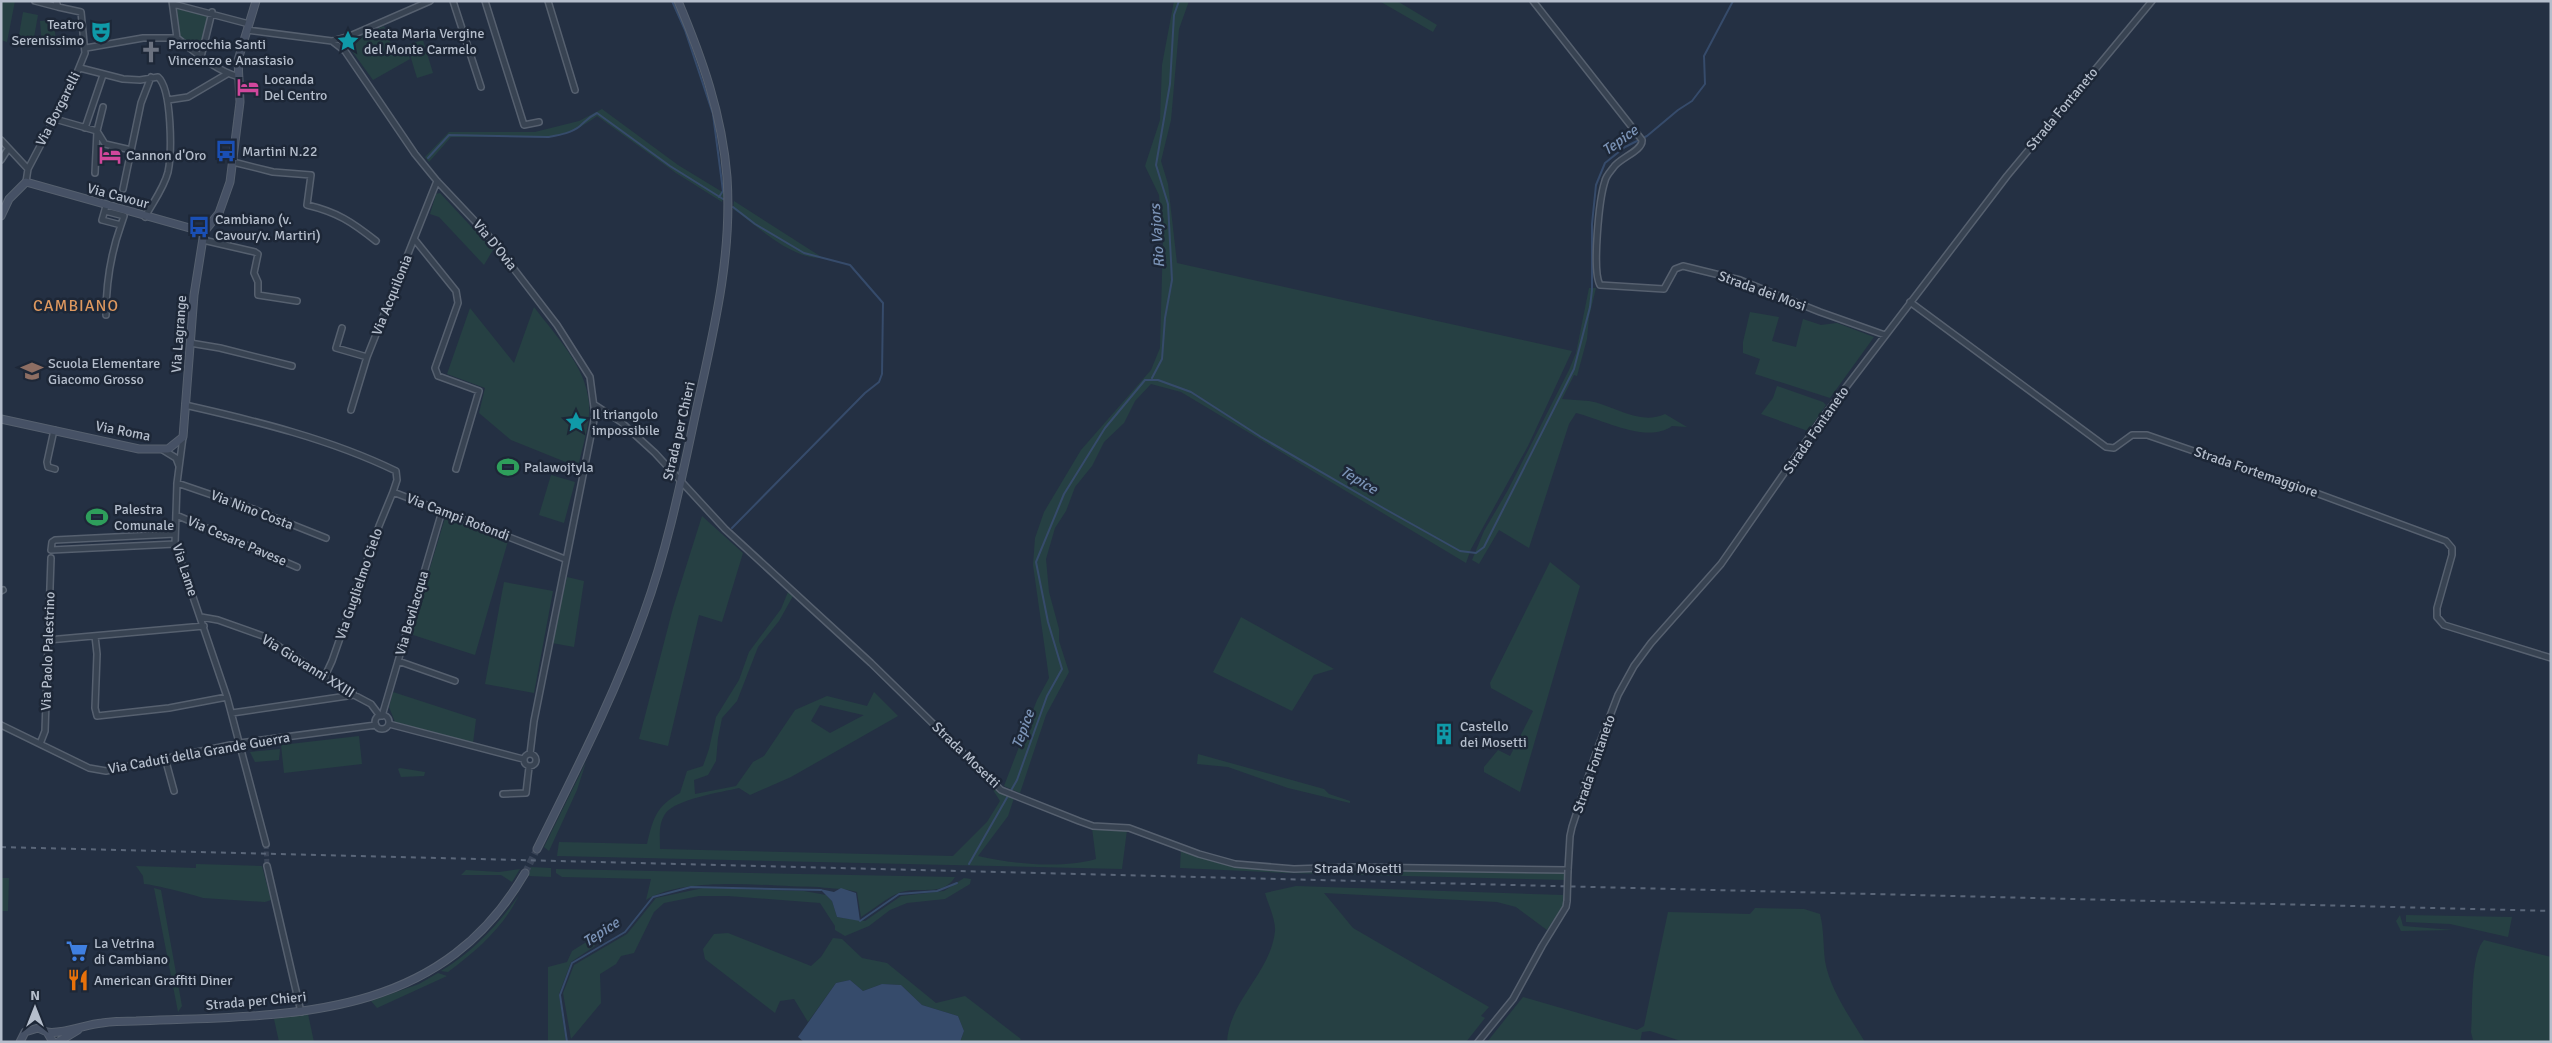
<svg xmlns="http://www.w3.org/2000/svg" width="2552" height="1043" viewBox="0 0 2552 1043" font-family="Signika,sans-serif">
<rect width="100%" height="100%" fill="#243043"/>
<path fill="#264043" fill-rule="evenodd" d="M1,1h14l-8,41 -6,-2z
M1174,1h15l-10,28 -8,91 -10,41 7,23 9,79 395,88 -44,95 -57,103 -5,14 -285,-171 -30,-8 -16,17 -11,22 -20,19 -12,24 -17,21 -9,24 -11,17 -9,31 3,33 10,37v12l10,31 -23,43 -26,78 -16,-7 33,-86 12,-22 -16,-113 2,-27 9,-26 37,-62 70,-80 9,-22 3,-109 -4,-44 -14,-29 15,-46 2,-55z
M1397,1l40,24 -4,7 -52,-30z
M177,6l34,7 -10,41 -22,-17z
M23,12l15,3 -5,28 -15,-2z
M54,20l2,24 -14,1 -2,-24z
M384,26l9,23 12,-4 5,14 -37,21 -21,-29 2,-12z
M423,40l10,33 -16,5 -10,-33z
M602,109l76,56 46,28 -2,9 -46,-29 -79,-57c-15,11 -28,18 -46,21h-100l-22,25 -4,-5 24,-25h86l44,-11z
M440,193l53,57 -9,15 -45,-48 -9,-3 6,-20z
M734,201l89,57c-33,1 -64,-31 -90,-49z
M1589,288h7l-7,29 -2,22 -10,37 -3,-1 -12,24c9,1 18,1 27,2 25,4 50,25 76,13l22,13 -15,-1c-25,18 -68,-6 -96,-13l-7,11 -40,124 -30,-18 -20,34 -7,-4 12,-29 24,-41 61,-120 7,-17z
M534,307c21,28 52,59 55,96 2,17 -7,46 -11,64l-67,-27 -32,-27 6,-25 -38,-14 23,-66 44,55z
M1750,312l29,5 -7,24 24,6 7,-28 18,6 16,-2 37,14 -44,61 -75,-24 5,-15 -17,-6v-11z
M1777,386l46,16 3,3 -18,26 -47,-17 12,-16z
M551,475l24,7 -11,41 -25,-8z
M702,516l41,37 -21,69 -23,-7 -31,131 -29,-7 34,-131z
M445,518l63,23 -33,114 -65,-21z
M1550,562l30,24 -60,206 -36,-20v-5l14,-17 12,6 23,-45 -42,-23 -1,-5z
M567,577l17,4 -10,66 -22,-4z
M504,582l49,9 -19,102 -49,-9z
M788,592l5,4 -14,25 -21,26 -21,54 -15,17 -4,20 -2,23 -8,14 -14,5 1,14 41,-8 17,-24 11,-6 31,-46 32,-14 40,10 7,-14 24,24 -107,61 -41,18 -11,-7c-17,4 -64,11 -74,26 -7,11 -5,23 -5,35l293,7 34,-34 13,-21 -10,-16 24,13 -6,18 -30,40c34,8 84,13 118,3l-4,-31 35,2 -5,39 -565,-13 2,-14 88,2c6,-25 9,-38 33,-51l7,-22 16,-5 6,-17 7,-32 23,-37 10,-28 32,-43zM820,705l43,10h1l-34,18 -19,-12z
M1241,617l93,52 -20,6 -22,36 -79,-39z
M393,692l83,27 -3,24 -78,-21 -6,-15z
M359,736l3,28 -78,9 -3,-28z
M280,749l-1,11 -24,2 -5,-10z
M1198,754l126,35 5,5 21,7v2l-62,-15 -60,-21 -31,-3z
M586,762l-9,28 -28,61 -5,-4z
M400,768l25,4 -1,4 -23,1 -3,-8z
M1181,849l48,16 317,6 18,2 1,7 -279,-7 -106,-5z
M196,864l66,2 9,34 -6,2 -62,-4c-4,-2 -55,-15 -59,-14l-1,-8 -7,-10 60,2z
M530,867l21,1v9l-22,-1z
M520,869l-8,13 -11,-7h-40l5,-5 33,2z
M556,869l399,8c-12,20 -35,9 -54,15 -14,5 -28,18 -40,25l-4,-25c-14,-4 -24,-3 -38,-5 -49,0 -131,-12 -173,13l5,-21 -89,-2 -6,-4z
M1,878h8l-1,33h-7z
M964,878l7,1 -1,5 -25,15 -38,4 -17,7 -21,16 -24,10 -10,-6v-4l-15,-23 -92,-7h-29l-35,7 -10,9 -20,41 -13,3 -5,8 -16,10 1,29 -30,36 -8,-46 11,-28 53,-31 29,-36 47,-10 101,3 22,4 6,6 5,16 28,4 36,-25 43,-5z
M1296,886l267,9 1,9 -17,26 -31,-23 -19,-5 -173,-9 29,35 136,79 -8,9 4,2 -19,24h-239c2,-41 44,-70 48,-111 1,-11 -7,-27 -10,-38z
M154,888l7,2 21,116 -4,6z
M519,895c-16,33 -42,55 -71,77l-7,-1c32,-19 57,-46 78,-76z
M1755,908l49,1 16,5c4,16 3,31 5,47 5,29 25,56 40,81h-181l-34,-11 -8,1 -2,10h-153l36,-45 114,33 7,-4 24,-114 82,2z
M2400,915l3,11 50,4 -52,1 -5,-10z
M2406,915l106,2 -4,20 -58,-13 -44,-2z
M728,933l83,33 10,-9 12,-19 9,1 20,19 25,5 49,40 29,-7 56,43 -2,3h-59l4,-11 -6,-15 -36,-11 -21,-20 -19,-1 -19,7 -13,-11 -14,3 -28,39 -14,-23 -14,2 -5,12 -70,-54 -2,-10 11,-15z
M591,939l4,7 -24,16 -12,32 7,48h-18v-75l19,-5 5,-11z
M2484,940l67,17v85l-78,-2 -2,-8c2,-23 -1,-77 13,-92z
M438,973l9,3 -70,32 -6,-7 48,-17z
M308,1014l6,28h-35l-5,-23z"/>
<path fill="#364b6b" d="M841,888l15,5 4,28 -23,-4 -5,-16 -12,-12 14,3z
M850,980l13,11 19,-7 19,1 21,20 36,11 6,15 -4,11h-156l-6,-5 38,-54z"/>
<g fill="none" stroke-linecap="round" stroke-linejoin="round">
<path stroke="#364b6b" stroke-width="2" d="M672,1l13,29 28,84 10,77 -4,6
M428,158l21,-23 99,2c11,-2 24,-4 32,-11 7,-6 9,-9 17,-13l73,53 53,33
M1152,378l10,-19 3,-41 7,-38 -4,-76 -12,-39 14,-81 4,-69 5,-14
M732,528l133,-135 14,-11 3,-8 1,-71 -33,-38 -46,-12 -49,-29 -22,-17
M969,864l48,-84 30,-84 15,-27 -14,-47 -12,-60 28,-68 41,-66 40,-48h13l33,12 70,45 124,72 75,42 16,2 8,-6 90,-178 16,-62 2,-17v-66l4,-39 9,-22 20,-16 22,-11 31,-26 14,-9 13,-17 -1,-28 29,-55
M860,921l39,-27 38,-3 20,-8
M567,1042l-7,-47 12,-32 53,-31 28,-35 38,-10 130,3"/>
<path stroke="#3a4558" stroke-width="5" stroke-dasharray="5 2.5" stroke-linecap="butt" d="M266,844l1,22"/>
<path stroke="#3a4558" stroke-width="7" stroke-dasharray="7 3.5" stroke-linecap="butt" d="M525,873l12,-24"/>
<g stroke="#56606f" stroke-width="8">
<path id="street" d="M35,1l23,6
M172,1l5,37c19,15 38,32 62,39
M453,1l28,86
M485,1l39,124 15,-3
M548,1l27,89
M1533,1l109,139c1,11 -23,18 -29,28 -3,4 -7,8 -8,13 -6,18 -13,90 -5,104l64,4 11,-20 8,-3 57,14 80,32 65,23
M173,4l76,20
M247,30l85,11 13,10 70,103 22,27 50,53 70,91 33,52 5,38 -61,306 -4,33
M332,41l18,-5 80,-35
M86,48l57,-10h34
M201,57l11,-45
M80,68l43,11 17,1 18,-3c14,12 14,76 10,95 -4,16 -15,30 -23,45
M168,100l20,-3 39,-23
M55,119l42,12 8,13 26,6
M85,128l18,-53
M1,140l27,29 -2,13
M1,160l7,-11
M233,162l40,10 38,3 -4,30c30,7 45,17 69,36
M28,169l44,-84 13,-32 -4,-41 -23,-5 -2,-6
M95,173l2,-42 6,-24
M123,189l18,-86 10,-26
M105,211l19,5 -3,9 -19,-5 4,-14
M203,240l52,12 3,2 -4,19 4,9v13l39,6
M415,240l41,51 2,12 -23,65 3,8 41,15 -23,78
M1910,302l196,145 8,1 18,-13h15l169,58 130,48 6,7v7l-15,53v9l7,8 107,33
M106,315c0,-29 5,-62 15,-90
M342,328l-6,20 31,9
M190,343l30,5 72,18
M185,405c71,16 145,34 211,66l1,9 -4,12 172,67
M595,405l26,17 34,31 70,76 146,134 130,127 78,31 14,5 36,2 70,26 36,10 59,5 58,-2 216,3 2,-34 2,-9 25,-77 21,-55 16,-29 17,-23 70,-79 100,-144 186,-244 145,-175
M351,410l16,-53 70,-176
M54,430l-7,32 1,5 7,2
M183,437l-6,46 -2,61 52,153 39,147
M163,450l13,8 3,8
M177,483l76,26 73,29
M176,515l121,52
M175,534l-120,6 -3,2 -1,8 124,-6
M1,591l2,-1
M201,617l17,3 45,16 91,59 17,9 9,12
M95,636l2,18 -2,54 2,8 72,-8 58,-11
M48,640l156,-14
M398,661l57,20
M325,676l7,-15 47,-135 14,-34
M232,713l122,-18
M375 722a7 7 0 1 1 14 0a7 7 0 1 1-14 0Z
M382,716l60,-205
M389,724l134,35
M1,725l88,43 17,3 134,-28 136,-18
M40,744l5,-13 6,-173
M524 760a6 6 0 1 1 12 0a6 6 0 1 1-12 0Z
M165,758l9,33
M503,794l23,-1 3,-26
M267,866l34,146
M1478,1042l35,-43 29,-53 24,-39 1,-6"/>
</g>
<g stroke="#56606f" stroke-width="9">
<path id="secondary" d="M1,216l8,-17 17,-17 178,50
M204,232l15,-19 11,-31 10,-80 -2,-42 18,-59
M1,419l138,30h29l15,-12 11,-142 10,-63
M537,849c38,-77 78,-154 107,-236 26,-71 40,-147 56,-220 16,-72 32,-142 27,-216 -5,-63 -25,-119 -49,-176
M47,1032c14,3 40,-8 55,-9 12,-2 23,-2 34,-2 153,-6 302,1 389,-148
M20,1042l5,-10 13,-4 9,4 6,10
M58,1042l20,-12"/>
</g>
<use href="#street" stroke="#384352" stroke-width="5"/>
<use href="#secondary" stroke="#465165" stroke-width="7"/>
<path stroke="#5a6679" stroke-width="2" stroke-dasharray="5 5" stroke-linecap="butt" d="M1,847l2550,64"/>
<g stroke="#56606f" stroke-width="8" stroke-linecap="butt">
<path id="street-bridge" d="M1567,901l1,-31"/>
</g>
<use href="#street-bridge" stroke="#384352" stroke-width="5"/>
</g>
<defs>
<g id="theatre-bare" transform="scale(1.725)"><path d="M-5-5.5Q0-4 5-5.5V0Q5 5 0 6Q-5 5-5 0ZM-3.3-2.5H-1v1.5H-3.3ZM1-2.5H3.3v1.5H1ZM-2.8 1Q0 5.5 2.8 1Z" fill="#0f9aa8" stroke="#1d2737" stroke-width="2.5" paint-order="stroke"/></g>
<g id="sight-bare" transform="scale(1.725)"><path d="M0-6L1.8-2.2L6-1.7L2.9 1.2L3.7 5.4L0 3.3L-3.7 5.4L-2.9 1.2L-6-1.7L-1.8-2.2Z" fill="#0f9aa8" stroke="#1d2737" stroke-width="2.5" paint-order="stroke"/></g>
<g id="church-bare" transform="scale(1.725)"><path d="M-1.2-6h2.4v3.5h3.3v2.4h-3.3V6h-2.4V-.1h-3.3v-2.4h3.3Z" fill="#6b7280" stroke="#1d2737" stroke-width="2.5" paint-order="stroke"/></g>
<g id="hotel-bare" transform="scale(1.725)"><path d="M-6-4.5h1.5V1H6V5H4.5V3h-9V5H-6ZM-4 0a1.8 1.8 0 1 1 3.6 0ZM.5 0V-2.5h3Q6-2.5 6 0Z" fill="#d1479c" stroke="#1d2737" stroke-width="2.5" paint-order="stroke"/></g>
<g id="bus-bare" transform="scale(1.725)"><path d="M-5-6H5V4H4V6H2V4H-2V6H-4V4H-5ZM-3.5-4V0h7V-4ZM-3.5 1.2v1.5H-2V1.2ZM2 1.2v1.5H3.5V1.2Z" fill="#1a4fb4" stroke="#1d2737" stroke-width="2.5" paint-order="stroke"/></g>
<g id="school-bare" transform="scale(1.725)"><path d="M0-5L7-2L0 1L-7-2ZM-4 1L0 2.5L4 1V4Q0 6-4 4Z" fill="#8d6e63" stroke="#1d2737" stroke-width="2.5" paint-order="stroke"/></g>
<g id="stadium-bare" transform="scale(1.725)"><path d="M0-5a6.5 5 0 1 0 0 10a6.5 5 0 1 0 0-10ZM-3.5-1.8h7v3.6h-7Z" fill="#2e9e5b" stroke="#1d2737" stroke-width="2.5" paint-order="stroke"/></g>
<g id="building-bare" transform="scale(1.725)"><path d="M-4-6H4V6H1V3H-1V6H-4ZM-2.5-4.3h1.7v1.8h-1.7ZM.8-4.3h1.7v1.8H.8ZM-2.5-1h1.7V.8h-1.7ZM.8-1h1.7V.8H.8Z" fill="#0f9aa8" stroke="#1d2737" stroke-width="2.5" paint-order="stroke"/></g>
<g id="supermarket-bare" transform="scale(1.725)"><path d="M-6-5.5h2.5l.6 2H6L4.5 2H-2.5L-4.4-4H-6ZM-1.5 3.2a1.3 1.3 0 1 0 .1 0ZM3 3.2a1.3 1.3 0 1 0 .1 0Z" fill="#3f7fe0" stroke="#1d2737" stroke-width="2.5" paint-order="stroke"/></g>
<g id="restaurant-bare" transform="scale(1.725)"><path d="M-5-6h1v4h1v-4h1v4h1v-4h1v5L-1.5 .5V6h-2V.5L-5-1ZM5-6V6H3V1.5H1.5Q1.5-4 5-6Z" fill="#e8710a" stroke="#1d2737" stroke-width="2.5" paint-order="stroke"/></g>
</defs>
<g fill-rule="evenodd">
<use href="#theatre-bare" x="101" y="32"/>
<use href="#sight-bare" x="348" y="41"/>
<use href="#church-bare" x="151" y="52"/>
<use href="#hotel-bare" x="248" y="87"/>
<use href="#bus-bare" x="226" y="151"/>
<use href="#hotel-bare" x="110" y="155"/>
<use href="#bus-bare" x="199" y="227"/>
<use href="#school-bare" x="32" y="371"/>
<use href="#sight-bare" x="576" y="422"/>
<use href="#stadium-bare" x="508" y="467"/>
<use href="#stadium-bare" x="97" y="517"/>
<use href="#building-bare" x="1444" y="734"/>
<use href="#supermarket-bare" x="77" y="951"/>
<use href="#restaurant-bare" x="78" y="980"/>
</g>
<g text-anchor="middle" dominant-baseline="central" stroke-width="5" stroke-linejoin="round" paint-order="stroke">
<g font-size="14" fill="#b5becc" stroke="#1d2737" text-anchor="start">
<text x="84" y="24" text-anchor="end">Teatro<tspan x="84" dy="16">Serenissimo</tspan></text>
<text x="364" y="33">Beata Maria Vergine<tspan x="364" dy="16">del Monte Carmelo</tspan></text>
<text x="168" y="44">Parrocchia Santi<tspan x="168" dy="16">Vincenzo e Anastasio</tspan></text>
<text x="264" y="79">Locanda<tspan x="264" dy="16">Del Centro</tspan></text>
<text x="242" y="151">Martini N.22</text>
<text x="126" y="155">Cannon d'Oro</text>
<text x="215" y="219">Cambiano (v.<tspan x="215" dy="16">Cavour/v. Martiri)</tspan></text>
<text x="48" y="363">Scuola Elementare<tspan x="48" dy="16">Giacomo Grosso</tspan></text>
<text x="592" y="414">Il triangolo<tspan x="592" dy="16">impossibile</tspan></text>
<text x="524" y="467">Palawojtyla</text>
<text x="114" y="509">Palestra<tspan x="114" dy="16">Comunale</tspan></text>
<text x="1460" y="726">Castello<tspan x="1460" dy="16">dei Mosetti</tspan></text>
<text x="94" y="943">La Vetrina<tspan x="94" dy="16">di Cambiano</tspan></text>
<text x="94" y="980">American Graffiti Diner</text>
</g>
<g font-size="14" fill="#b5becc" stroke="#1d2737">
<text transform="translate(58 109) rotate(-63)">Via Borgarelli</text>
<text transform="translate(2062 109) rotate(-50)">Strada Fontaneto</text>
<text transform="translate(118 196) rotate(15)">Via Cavour</text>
<text transform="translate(495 245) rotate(51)">Via D'Ovia</text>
<text transform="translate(1762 291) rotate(20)">Strada dei Mosi</text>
<text transform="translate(392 295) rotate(-68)">Via Acquilonia</text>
<text transform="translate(179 334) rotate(-86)">Via Lagrange</text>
<text transform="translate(1816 430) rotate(-55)">Strada Fontaneto</text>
<text transform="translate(123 431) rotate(11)">Via Roma</text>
<text transform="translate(679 431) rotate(-77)">Strada per Chieri</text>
<text transform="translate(2256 472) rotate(19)">Strada Fortemaggiore</text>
<text transform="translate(252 510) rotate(21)">Via Nino Costa</text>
<text transform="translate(458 517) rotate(21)">Via Campi Rotondi</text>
<text transform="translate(237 541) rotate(23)">Via Cesare Pavese</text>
<text transform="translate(185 570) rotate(72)">Via Lame</text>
<text transform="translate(359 584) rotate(-71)">Via Guglielmo Cielo</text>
<text transform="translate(412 613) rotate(-74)">Via Bevilacqua</text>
<text transform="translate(48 651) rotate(-88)">Via Paolo Palestrino</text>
<text transform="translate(308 666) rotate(32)">Via Giovanni XXIII</text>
<text transform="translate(199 753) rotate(-10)">Via Caduti della Grande Guerra</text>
<text transform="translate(966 755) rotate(44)">Strada Mosetti</text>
<text transform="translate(1594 764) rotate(-71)">Strada Fontaneto</text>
<text x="1358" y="868">Strada Mosetti</text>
<text transform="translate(256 1001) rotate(-5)">Strada per Chieri</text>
</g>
<g font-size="15" font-style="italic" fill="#7b93b6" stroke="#1d2737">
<text transform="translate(1620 140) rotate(-36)">Tepice</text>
<text transform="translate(1157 236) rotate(-94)">Rio Vajors</text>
<text transform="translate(1359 480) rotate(31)">Tepice</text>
<text transform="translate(1023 729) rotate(-70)">Tepice</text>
<text transform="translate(601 932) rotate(-33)">Tepice</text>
</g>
<g font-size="16" letter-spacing="1" fill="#de985f" stroke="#1d2737">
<text x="76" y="306">CAMBIANO</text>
</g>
</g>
<rect width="2552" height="1043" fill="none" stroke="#b5becc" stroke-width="5"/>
<g transform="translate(35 1008)" stroke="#1d2737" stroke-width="4" paint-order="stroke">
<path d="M0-4L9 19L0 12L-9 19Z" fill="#b5becc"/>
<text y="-8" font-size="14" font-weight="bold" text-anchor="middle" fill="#b5becc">N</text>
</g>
</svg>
